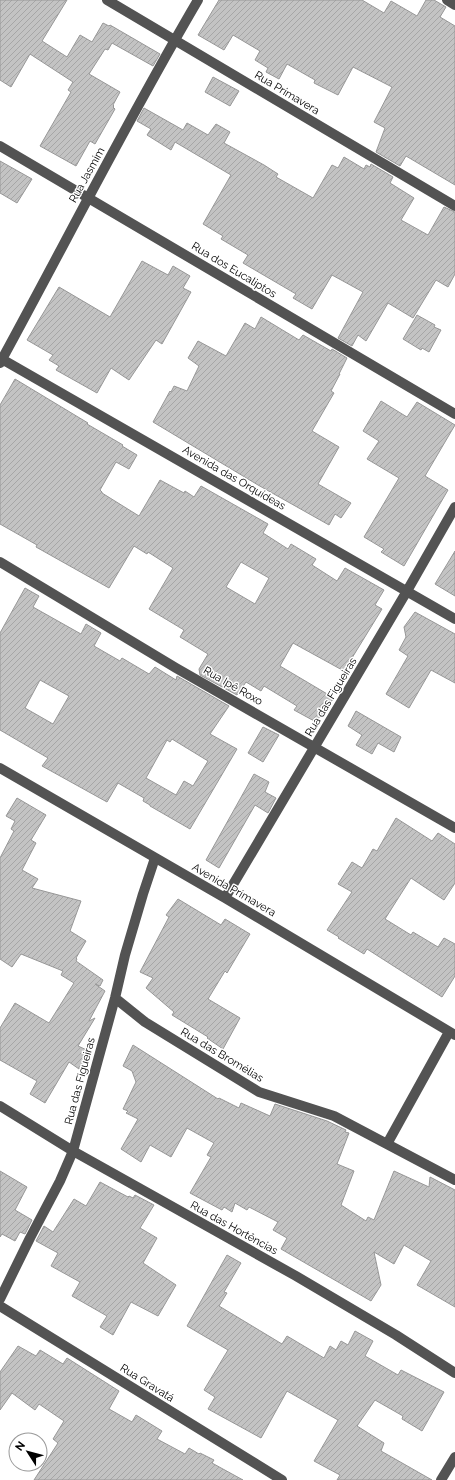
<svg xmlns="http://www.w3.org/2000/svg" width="455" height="1480" viewBox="0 0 455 1480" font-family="Raleway,sans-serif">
<defs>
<pattern id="building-hatch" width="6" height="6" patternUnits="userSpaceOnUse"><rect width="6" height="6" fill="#c3c3c3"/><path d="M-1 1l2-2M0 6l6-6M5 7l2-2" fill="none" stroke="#a6a6a6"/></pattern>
</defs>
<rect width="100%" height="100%" fill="#fff"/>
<path fill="url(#building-hatch)" stroke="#979797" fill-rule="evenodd" d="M0,0h67l-25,41 25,16 13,-22 12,7 11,-19 6,3 1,-1 50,29 -7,12 -41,-23 -4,7 -3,-1 -16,25 31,18 -7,13 1,1 -1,1 2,2 -20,35 -5,-3 -14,25 -36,-20 31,-54 -3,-2 5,-8 -43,-28 -19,33 -11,-7z
M219,0h143l22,13 7,-12 26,15 9,-16h8l12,7 -6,10 15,9v159l-49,-29 -6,10 -24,-14 9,-24 -11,-6 18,-35 -39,-20 -15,28 -24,-12 1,-3 -28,-16 -8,15 -13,-7 2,-4 -13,-8 5,-9 -27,-16 -9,15 -26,-15z
M213,77l26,14 -9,15 -25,-14z
M144,108l39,22 4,-7 21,12 8,-11 14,8 -6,11 40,22 14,9 -2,3 37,21 19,-33 6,3 6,-11 20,12 2,-4 4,2 1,-3 22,13 -3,6 24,15 -13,22 27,15 16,-28 11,5v62l-7,13 -12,-7 -23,38 -25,-15 -22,38 -8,-6 -6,11 -14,-8 25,-46 -31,-17 -20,34 -19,-11 3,-4 -53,-31 5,-8 -27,-16 2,-3 -20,-12 28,-49 -56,-33 -4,8 -24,-15 4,-6 -14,-8z
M0,161l32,18 -15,24 -17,-10z
M142,261l26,14 5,-9 17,10 -7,12 8,4 -29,52 -6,-4 -27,40 -18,-12 -14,25 -41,-23 3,-4 -10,-6 4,-5 -26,-15 32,-53 51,30z
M417,315l18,10 -1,2 7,3 -12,22 -7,-4 -1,2 -18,-11z
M261,317l38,23 4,-5 28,16 1,-2 15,9 -8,16h1l-9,17 3,2 -22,38 27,16 -21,37 33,19 -10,15 -6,-4 -6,11 -71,-40 -105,-63 17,-31 1,1 3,-6 13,5 12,-25 -11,-8 10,-17 28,15 19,-33 10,6z
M15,379l73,44 -1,1 36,21 -1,1 15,9 -8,14 -13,-7 -16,28 2,2v1l37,23 21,-36 24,13 1,-2 9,6 7,-11 67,38 -5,9 25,16 3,-5 25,15 -4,6 25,16 8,-13 39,22 -9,15 7,4 -38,62 -51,-28 -13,23 54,32 -18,24 -22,-12 3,-4 -33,-20 -3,5 -15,-9 -9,13 -37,-20 -1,-6 9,-15 -28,-17 4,-7 -35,-21 24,-41 -25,-16 -1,2 -13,-8 -25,42 -73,-41 1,-2 -37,-21v-119zM241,562l28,16 -14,26 -29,-17z
M381,401l26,16 10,-15 38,23 -30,51 23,14 -44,76 -23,-14 3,-3 -20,-12 35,-59 -32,-19 12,-18 -16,-10z
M455,551v45l-20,-12z
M25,588l14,8 -6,11 48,27 5,-10 15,9 -7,13 26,15 2,-3 27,16 6,-7 21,13 1,-4 52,30 -19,28 27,15 -47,80 -40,-23v-1l-7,-4 1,-3 -26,-15 -11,19 -65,-36 6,-8 -48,-28v-97zM40,680l29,16 -16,28 -28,-16zM172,739l36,22 -15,25 -9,-5 -8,14 -30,-17 21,-38 3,2z
M415,612l40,22v49l-24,-13 -22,38 -23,-14 22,-38 -9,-6 7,-13 -2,-10z
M356,711l45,26 -7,15 -16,-9 -6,11 -16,-9 6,-10 -14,-9z
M263,727l16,8 -16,27 -15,-9z
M254,774l15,8 -4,10 11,6 -8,15 -13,-8 -36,63 -13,-8z
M17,798l29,17 -15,25 5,3 -14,27 16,9 -6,9 49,13 -11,30 16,10 -10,17 1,1 -1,2 27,19 -3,6 -5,-2 10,7 -16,30 6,-3 -17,28 11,5 -10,18 -10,-7 -24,41 -15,-9 7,-13 -37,-21v-32l15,-25 34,20 25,-40 -13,-8 2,-4 -42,-17 -9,13 -12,-8v-101l14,-27 -3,-2 4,-8 -9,-5z
M396,818l36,23 6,-8 17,11v39l-11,17 -33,-22 -26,41 26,16 2,-3 25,15 6,-9 11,6v32l-13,21 -75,-48 -3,5 -26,-16 1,-1 -12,-7 25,-38 -14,-8 14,-22 10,6 11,-19 4,2z
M178,899l43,26 4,-6 25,15 -23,39 -2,-2 -17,28 32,19 -17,31 -16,-11 1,-1 -36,-22 2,-3 -28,-24 7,-10 -13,-6 29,-55 -3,-2z
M133,1045l85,54 1,-1 20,10 2,-5 29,13 5,-12 52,17 19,9 -1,2 4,1 -12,31 17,7 -13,34 25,16 2,-4 6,3 20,-49 35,16 1,-10 25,13v117l-38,-22 14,-24 -27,-16 -10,19 -20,-12 7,33 -10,16 -90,-52 6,-11 -14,-8 5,-8 -29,-15 -2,3 -12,-7 -3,9 -8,-5 -2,3 -32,-17 21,-36 -4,-2 7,-12 -27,-15 -16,29 -21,-12 -9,17 -20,-13 17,-30 -12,-6 2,-2 -5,-2 13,-27 -4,-11 -9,-5z
M0,1171l27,16 -12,23 17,10 -7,14 -5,-2 -5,9 -13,-7 -2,3z
M100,1182l28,15 1,-1 4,2 2,-3 19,10 -14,23 17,10 -14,25 33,22 -18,31 -27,-14 -18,33 -13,-8 7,-11 -35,-20 8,-14 -29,-16 7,-13 -22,-12 8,-15 9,6 21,-33 12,7z
M227,1255l14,8 -17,29 3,1 -8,13 63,38 5,-8 37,22 6,-12 6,4 5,-9 7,4 7,-14 18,10 -8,15 33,19 3,-5 43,22 -22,39 -20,-12 1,-3 -28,-16 -18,26 27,17 -3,8 51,29h-95l3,-5 -26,-14 24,-41 -51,-29 -26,47 -53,-29 7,-12 -11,-7 24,-40 -41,-24z
M18,1346l18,10 4,-6 23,14 4,-6 52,33 -10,18 23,13 4,-7 26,16 -5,8 28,15 4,-6 10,6 1,-1 14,7 -2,3 31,17h-209l24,-37 -5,-4 11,-18 -25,-17 -4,6 -23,-17 -12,17v-38z"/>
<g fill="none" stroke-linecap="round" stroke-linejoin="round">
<path stroke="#535353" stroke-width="10" d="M107,0l348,206
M447,0l8,5
M0,146l455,268
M0,358l455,261
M0,363c66,-121 128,-244 198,-363
M0,562l176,106 279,160
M0,768l225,130 230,137
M225,898l182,-307 48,-84
M115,998l30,24 114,70 75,24 121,64
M0,1106l73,45 223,125 100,59 59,38
M387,1144l62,-112
M0,1299l30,-61 30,-57 13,-30 42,-153 10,-43 18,-61 12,-36
M0,1306l282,174
M441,1480l14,-23"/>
</g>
<g text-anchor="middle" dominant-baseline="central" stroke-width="3" stroke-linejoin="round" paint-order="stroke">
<g font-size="11" fill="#000" stroke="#fff">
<text transform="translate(287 93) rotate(31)">Rua Primavera</text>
<text transform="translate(87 175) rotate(-61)">Rua Jasmim</text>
<text transform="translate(234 270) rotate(31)">Rua dos Eucaliptos</text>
<text transform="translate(234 478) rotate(30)">Avenida das Orquídeas</text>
<text transform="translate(233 686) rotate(30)">Rua Ipê Roxo</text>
<text transform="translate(331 697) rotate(-59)">Rua das Figueiras</text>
<text transform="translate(234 890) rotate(30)">Avenida Primavera</text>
<text transform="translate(222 1055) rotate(31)">Rua das Bromélias</text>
<text transform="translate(80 1081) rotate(-75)">Rua das Figueiras</text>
<text transform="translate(234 1228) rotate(29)">Rua das Hortências</text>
<text transform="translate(147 1383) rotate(32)">Rua Gravatá</text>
</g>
</g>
<g transform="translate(28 1452) rotate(306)"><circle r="19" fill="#ffffff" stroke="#999999"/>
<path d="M0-3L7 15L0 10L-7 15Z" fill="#000000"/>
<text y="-6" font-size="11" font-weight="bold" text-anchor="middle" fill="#000000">N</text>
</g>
</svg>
